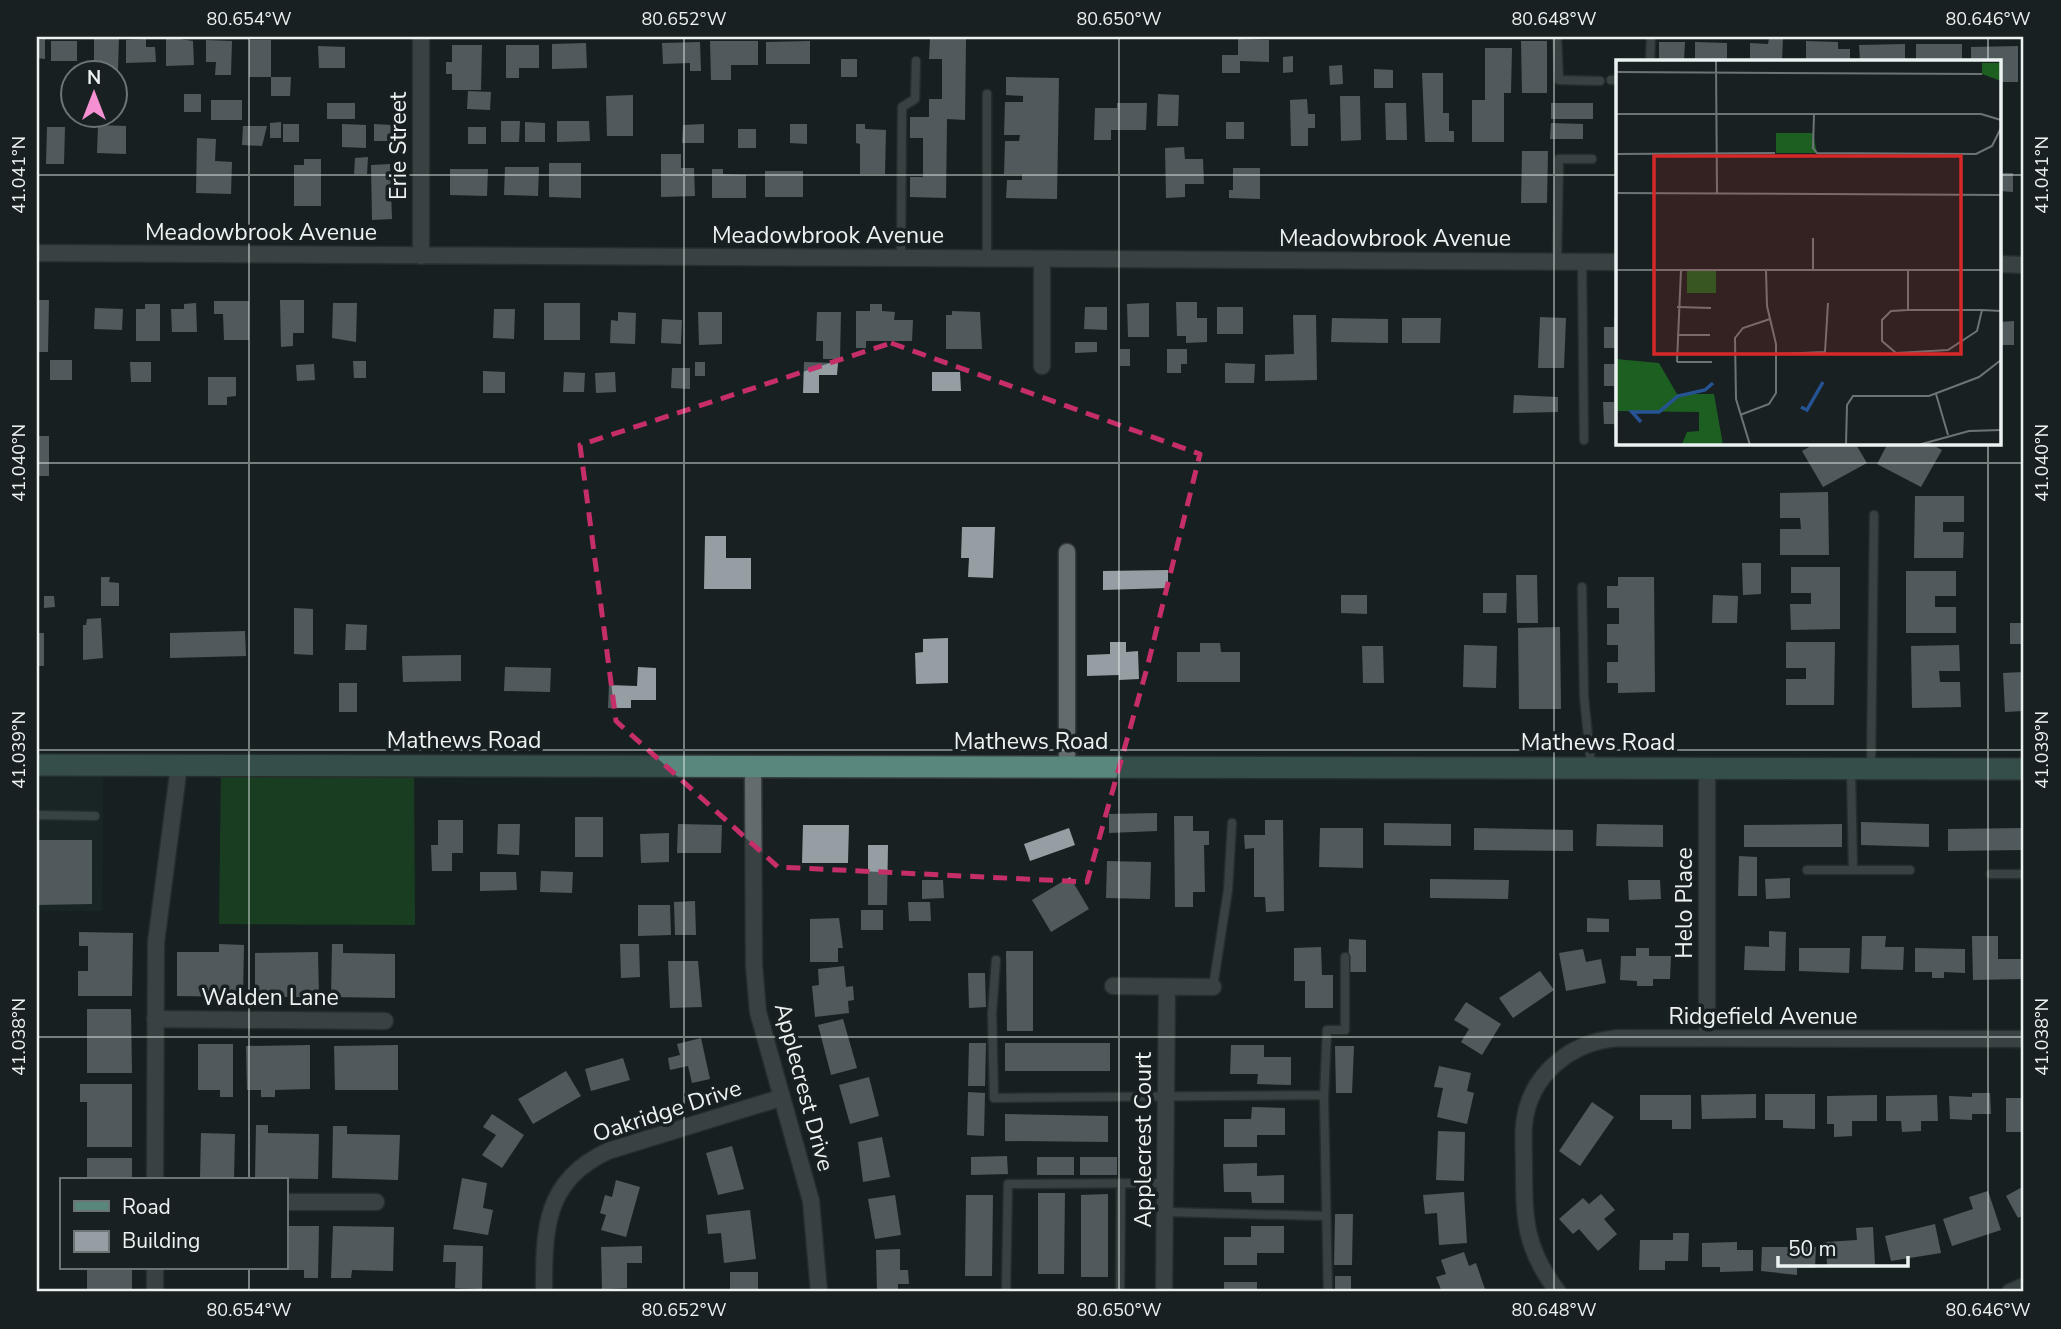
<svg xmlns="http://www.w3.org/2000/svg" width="2061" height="1329" viewBox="0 0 2061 1329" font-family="'Nunito Sans',sans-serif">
<rect width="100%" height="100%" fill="#182021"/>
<path fill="#1b2b2c" d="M37,765h66l-1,146h-65z"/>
<path fill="#1c5f21" d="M221,766h193l1,159 -196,-1z"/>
<path fill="#959ea2" d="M94,37h25l-1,33h-24z
M166,37l27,4 1,24 -28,1z
M1769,38h14l-1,23h-32v-18l18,1z
M45,39v20l-8,-1v-18z
M146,39v8h9l1,15 -30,1v-23z
M930,39h36l-1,81 -18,-1 -1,79 -36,-1v-20h13v-39h-13v-21h19v-18h13v-40h-13z
M1238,39l31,1v22l-29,-1v12h-18v-18h16z
M206,40l26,1 -1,34h-16l1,-13h-10z
M249,40h22v37h-22z
M51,41h26v20h-26z
M710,41h48v24h-27v15h-20z
M810,41v23h-44v-22z
M1521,41h26v52h-25z
M1806,41l32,1v7h12v12h-44z
M700,42l1,29h-11v-8l-27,1 -1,-21z
M1659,42h26l-1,19h-25z
M1695,42l32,1v18h-32z
M586,43l1,25 -35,1v-25z
M1905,44v17h-45l-1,-16z
M1916,44h46v17h-46z
M452,45h30l-1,45h-29v-16h-6v-12h6z
M506,45h33v23h-20v10h-13z
M318,46l27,1v21h-26z
M2018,46v36h-18v-21h-29v-14z
M1485,48h27l-1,45h-7v49h-32v-42h13z
M1293,56v16l-10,1v-16z
M841,59h16v18h-16z
M1342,65l1,19 -13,1 -1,-19z
M1374,69l19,1v18h-19z
M1422,73h21v40h6v18h5v11h-29z
M271,77h20l-1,19h-19z
M1006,77l53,1 -2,121 -51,-1 1,-18h15v-6h-18l1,-33h14l1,-6h-16l1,-33h18v-6l-17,-1z
M468,91l23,1 -1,18 -23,-1z
M184,94h17v18h-17z
M1158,94l21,1 -1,31h-21z
M633,95v41h-26l-1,-40z
M1340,96h20l1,44 -20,1z
M1307,99l1,15h7v14h-7v18h-17l-1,-46z
M211,100h31v20h-31z
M327,103h28v16h-28z
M1117,103h30l-1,27h-35v10h-17l1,-32h22z
M1385,103h21l1,37h-21z
M1551,103h42v16h-42z
M501,121h19l-1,21h-18z
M557,121h32l1,20 -33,1z
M281,122v16h-11v-15z
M525,122l20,1v19h-20z
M1226,122h18v17h-18z
M1551,123l32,1v15h-33z
M283,124h16v18h-16z
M342,124l24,1v23l-24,-1z
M374,124l18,1v16h-18z
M704,124v19h-22l1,-18z
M790,124h17v20l-17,-1z
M856,124h9v5l21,1 -1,44h-25v-30l-4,-1z
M98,125l28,1v28l-29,-1z
M243,126h24l-5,20 -20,-1z
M47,127h18l-1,37h-18z
M468,127h18v17h-18z
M738,129h18v19h-18z
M197,138l19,1 -1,22 17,1 -1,32 -35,-1z
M1184,147l1,12h18l1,25h-19v13l-19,1 -1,-50z
M1522,151h26l-1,52h-26z
M661,154h20v14h13l1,28 -34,1z
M368,157l-1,17h-13l1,-16z
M304,159h17v47h-27v-41h10z
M549,163h32v35l-32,-1z
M390,164l2,55 -20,1 -1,-55z
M505,167h34l-1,29 -34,-1z
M1233,168h27v31l-31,-1v-8h4z
M450,169h38l-1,27 -37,-1z
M712,169h11v5l23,1v23h-34z
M765,171h38v26h-38z
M2000,173h13v19l-13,-1z
M37,300h12l-1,52h-11z
M280,300h24v33h-11v13l-12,1z
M214,301h35v39h-25l-1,-26h-9z
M1176,302h21v16h10v24l-21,1v-7h-9z
M196,303l1,29h-25l-1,-23h13v-5z
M333,303h24l-1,39 -24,-4z
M544,303h36v37h-36z
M1149,303v34h-21l-1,-33z
M145,304h15v37h-24v-32h9z
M870,304h12v7l13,1 -1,8h19l-1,21h-46v7h-10v-37h14z
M1085,307h22v23l-23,-1z
M1217,307h26v27h-26z
M95,308l28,1 -1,21 -28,-1z
M494,309h21l-1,30 -21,-1z
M952,311l28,1 2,37h-36v-34h6z
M618,312l18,1 -1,31 -25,-1 1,-23 7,1z
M698,312h24v32l-23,1z
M817,312h24l-1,47h-17v-18h-7z
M1293,315h23l1,65 -52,1v-26l29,-1z
M1540,317l26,1 -2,50h-26z
M1332,318l56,1v24l-57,-1z
M1402,318h39l-1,25h-38z
M1614,318h4v115h-3l-1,-9h-10l-1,-22h11v-16h-10v-22h11v-16h-11v-21h10z
M662,319l20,1 -1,24 -20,-1z
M2014,321v24h-14v-23z
M1075,342h22v10l-22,1z
M1120,349h10v17h-10z
M1167,349h20v15h-6v9h-14z
M50,360h22v20h-22z
M353,361h13v17h-12z
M130,362h21v20h-20z
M695,362h10v14h-10z
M804,362l34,1 -1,12h-18v18h-16z
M1225,363l30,1 -1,19h-29z
M314,364l1,16 -18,1 -1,-16z
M672,368h18v21l-19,-1z
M483,371l22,1v21h-22z
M564,372l21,1 -1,19h-21z
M615,372l1,20 -20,1 -1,-20z
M932,372h28l1,19h-29z
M208,377h28v19l-9,1v8h-19z
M1514,395l44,2v15l-45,1z
M37,436h12v40h-12z
M1816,443h39l12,20 -44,24 -21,-36z
M1888,443h41l13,7 -21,37 -44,-23z
M1828,492l1,63h-49v-26h21l-1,-11h-20v-25z
M1915,496h49v26h-21v10h21l-1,26h-49z
M962,527h33l-2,51 -25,-1 1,-19h-8z
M705,536h21v22h25v31h-47z
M1742,563h19v31l-18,1z
M1791,567h49v62l-49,1 -1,-26h21v-11h-20z
M1168,570v18l-65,2v-19z
M1906,571h50v25h-21v11h21v26h-50z
M1516,575h21l1,48h-21z
M101,577h9l-1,5 10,1v23h-18z
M1618,577h36l1,115 -37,1v-10h-11v-21h11v-17h-11v-21h12v-16h-12v-22h11z
M1483,593h24l-1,20h-23z
M1341,595h26v19l-26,-1z
M1713,595l25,1 -1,27h-25z
M44,596h10l1,11 -11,1z
M294,608l19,1v46l-19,-1z
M101,618l2,40 -20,2v-35h3l1,-6z
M2010,623h14v21h-14z
M346,624l21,1 -1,25h-21z
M1560,627l1,82h-42l-1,-81z
M245,631l1,25 -76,2v-25z
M37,633h7v33h-7z
M948,638v45l-32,1 -1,-31 8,-1v-13z
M1110,642h16v10l12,-1 1,28 -20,1v-5l-32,1v-21l23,-1z
M1786,642h49l-1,63h-48v-26h20v-11h-20z
M1200,643h20l1,9h19v30h-63v-30h23z
M1464,645l33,1 -1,42 -33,-1z
M1959,645l1,26h-21l1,11h20l1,25 -49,1 -1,-62z
M1362,646h21l1,37h-21z
M461,655v26l-58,1 -1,-26z
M505,667l46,1 -1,24 -46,-1z
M638,667l18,1v32h-25v8h-23l1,-23 28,1z
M2023,672l1,39 -19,1 -2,-39z
M339,683h18v29h-18z
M1157,813v18l-48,2v-19z
M1174,816h19v15h16v14h-5l1,47h-12v15h-18z
M575,817h28v40h-28z
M438,820h25v33h-11v18h-20l-1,-26h7z
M1265,820h18l1,91 -18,1 -1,-15h-11v-49l-9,1 -1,-14h21z
M1861,822l68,2v23l-68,-2z
M1384,823l67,1v22l-67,-1z
M498,824h22l-1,31 -22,-1z
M678,824l44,1 -1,28h-44z
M1597,824l66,1v22l-67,-1z
M1842,824v23h-98v-22z
M803,825h46l-1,38h-46z
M1069,828l6,17 -45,16 -6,-17z
M1320,828h43v40l-44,-1z
M1474,828l99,2v21l-99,-1z
M2024,828v22l-76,1v-22z
M669,833v29l-28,1 -1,-29z
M37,840h55v64l-55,1z
M868,845h20l-1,60h-19z
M1739,856l18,1v39h-19z
M1107,861l44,1 -1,37 -44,-1z
M541,871l32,1 -1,21 -32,-1z
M480,872h36l1,18 -37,1z
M1070,877l19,32 -38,23 -19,-32z
M1790,878v20l-24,1 -1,-20z
M1430,879l79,1 -1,19 -78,-1z
M922,880h21l1,18 -22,1z
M1628,880h32l1,19 -32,1z
M695,901l1,34h-21l-1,-33z
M908,902h22l1,19h-22z
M638,905h32l1,30 -33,1z
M861,910h22v20h-22z
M839,918l4,30h-5v14h-28v-43z
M1587,918l22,1v13h-22z
M1769,931l17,1 -1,39 -41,-1 1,-24 24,1z
M79,932l54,1 -1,63h-54v-25h10v-25h-9z
M1862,936h24l-1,11h19l-1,23 -42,-1z
M1972,936h26v23h25v20l-50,1z
M1349,939l17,1v32h-18z
M219,944l25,1 -1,52 -66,-1v-44h42z
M332,944h11v9l52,1v44l-64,-1z
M620,944h19l1,33 -19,1z
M1321,947l1,28h11v33h-28v-27h-11v-33z
M1636,948h13v8h22l-1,23h-17v7h-16v-5l-17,-1 1,-24h15z
M1799,948h51l-1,25 -50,-2z
M1915,948l50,1v24l-21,-1v6h-12v-6h-17z
M1583,949l3,13 15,-3 5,24 -40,8 -7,-38z
M1006,951h27v80h-26z
M318,952l1,45h-64v-44z
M668,961h30l4,46 -32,1z
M844,966l2,21 7,-1 1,14 -6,1 1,12 -34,4 -3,-31 7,-1 -1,-16z
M1540,971l14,19 -41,28 -14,-20z
M968,973h17l1,34 -17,1z
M1466,1002l35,22 -19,31 -21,-13 8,-13 -15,-9z
M87,1009h44l1,64h-45z
M843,1019l14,49 -26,7 -13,-50z
M701,1038l9,41 -18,4 -4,-17 -18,4 -2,-12 12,-3 -3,-11z
M969,1043h17l-1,43h-17z
M1005,1043h105v28h-105z
M198,1044h35v53h-13v-7h-22z
M310,1045v44l-35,1v7h-14v-7h-14l-1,-44z
M398,1045v45h-63l-1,-44z
M1231,1045h33v12h27v28l-34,-1 1,-10h-28z
M1335,1046h19l-2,47h-16z
M623,1058l7,22 -39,11 -6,-22z
M1439,1066l32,7 -4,18 7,2 -7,31 -30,-7 6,-29 -9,-1z
M566,1071l15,25 -48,28 -15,-25z
M869,1077l10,39 -29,8 -11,-39z
M80,1084h52v63h-45v-45h-7z
M968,1092l17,1 -1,43 -17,-1z
M1972,1093h18l1,21h-19v6l-22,-1 -1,-23 23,1z
M1756,1094v24l-54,1 -1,-24z
M1765,1094h50v35l-32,-1v-8h-18z
M1640,1095h51v34h-19v-9h-32z
M1877,1095v26h-25v15l-18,1v-13h-7v-28z
M1937,1095l1,26h-17v10l-19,1 -1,-11h-15v-25z
M2006,1098h18v34h-18z
M1592,1102l22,15 -34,49 -21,-15z
M1252,1107l33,1v27h-28v12h-33v-28h27z
M492,1114l32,21 -22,33 -20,-13 14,-20 -13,-8z
M1005,1114l103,2v26l-103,-1z
M256,1125h12v8l51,1 -1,45 -63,-1z
M333,1126h14v8l53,1 -2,45 -66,-2z
M1438,1131l27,1 -1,49 -28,-1z
M201,1133l34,1 -1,44 -34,-1z
M882,1137l8,40 -27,5 -5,-40z
M732,1146l12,43 -26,6 -12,-42z
M1007,1156l1,18 -37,1v-18z
M1037,1157h37v18h-37z
M1080,1157h37v18h-37z
M87,1158h45v22h-45z
M1257,1163v13l27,-1v28h-32l-1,-11h-27l-1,-28z
M462,1178l25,5 -4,25 10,2 -5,25 -35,-6z
M616,1180l24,7 -14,50 -25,-7 5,-15 -6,-2 5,-18 7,2z
M2024,1186v29l-6,3 -12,-22z
M1988,1191l13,39 -49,16 -9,-27 30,-10 -4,-12z
M1464,1192l3,51 -28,2 -2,-32 -12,1 -2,-19z
M1038,1193h27l-1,81h-26z
M1108,1194v83h-27v-82z
M1601,1194l14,16 -11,9 13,15 -19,17 -19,-22 -6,5 -14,-15 24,-21 6,6z
M895,1195l6,40 -26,4 -7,-40z
M966,1195h27l-1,81h-27z
M750,1210l6,49 -32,4 -3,-30 -13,1 -2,-19z
M1335,1214h18l-1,51h-18z
M1935,1224l6,29 -50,8 -6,-25z
M285,1226h34l-1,52h-14v-8h-19z
M333,1226l61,1 -1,44 -41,-1 -1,8h-20z
M1251,1226h33v27h-27v12h-33v-28h27z
M1873,1227l2,38 -48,2 -1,-25 31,-2 -1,-12z
M1673,1233h16l-1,28h-23v9h-26l1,-30h33z
M1737,1242v8h16v21l-33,1v-5h-18v-24z
M444,1245l39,1 -1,43 -27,-1 1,-26h-13z
M642,1246v17h-15v25l-25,1 -1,-42z
M1762,1247h54l-1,21h-18v7l-36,-4z
M900,1249v21h8l1,14h-11v8h-21l-1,-42z
M1464,1252l5,14 7,-3 10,29h-44l-6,-15 10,-3 -5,-14z
M87,1268h45v24h-45z
M730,1272h28v20h-28z
M1335,1276h16v16h-16z
M1224,1282h33v10h-33z"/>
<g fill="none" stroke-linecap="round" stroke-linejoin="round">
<g stroke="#373d3d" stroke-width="11">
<path id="lane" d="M1557,37l2,43 41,1
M1650,61l1,-24
M1611,80h7
M987,94v165
M901,258l1,-151 13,-8 1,-38
M1557,262l2,-103h33
M1582,262l2,178
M1582,587l2,110 7,68
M1871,768l3,-253
M1851,771l2,99h57
M37,815l58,1
M1807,870h46
M1991,874h33
M996,960l-4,53 2,85 330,-3
M1213,987l15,-97 4,-67
M1166,1212l160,4
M1006,1292l2,-108 158,-1
M1120,1292l1,-109
M1328,1292l-4,-194 3,-68h18v-73"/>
</g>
<g stroke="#373d3d" stroke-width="19">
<path id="street" d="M421,37v219
M37,253l1581,9
M1042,259v107
M2000,264l24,1
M753,766l1,199 4,47 53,189 8,91
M1067,767v-215
M1707,768v270
M1113,986l100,1
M155,1019l230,2
M155,1180l1,-238 23,-176
M285,1202h91
M155,1292v-24
M544,1292c0,-63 0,-111 64,-141l172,-53
M1164,1292l3,-305
M1558,1292c-33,-43 -34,-72 -34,-125 0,-14 -1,-29 0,-42 5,-50 46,-83 94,-87l406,1
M2010,1292l14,-6"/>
</g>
<g stroke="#373d3d" stroke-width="24">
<path id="secondary" d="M37,765l1987,4"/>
</g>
<use href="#lane" stroke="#626c6d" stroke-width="8"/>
<use href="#street" stroke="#626c6d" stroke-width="16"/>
<use href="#secondary" stroke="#59867d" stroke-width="21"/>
</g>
<path d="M0 0H2061V1329H0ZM891,343l309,111 -53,214 -60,214 -309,-15 -162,-146 -36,-276z" fill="#182021" fill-opacity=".55" fill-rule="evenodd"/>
<path fill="none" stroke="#c62e6a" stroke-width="5" stroke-dasharray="14 9" stroke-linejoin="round" d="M891,343l309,111 -53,214 -60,214 -309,-15 -162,-146 -36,-276z"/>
<path fill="none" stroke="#ecf2f2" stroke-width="2" stroke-opacity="0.45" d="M249,37v1143M684,37v1255M1119,37v1255M1554,37v1255M1988,37v24M37,175h1581M2000,175h24M1988,443v849M37,463h1987M37,750h1987M37,1037h1987M249,1268v24"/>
<g text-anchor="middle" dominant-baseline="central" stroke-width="7" stroke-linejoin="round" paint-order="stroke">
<g font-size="23" fill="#ecf2f2" stroke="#182021">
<text transform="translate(398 146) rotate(-90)">Erie Street</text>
<text x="261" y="232">Meadowbrook Avenue</text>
<text x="828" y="235">Meadowbrook Avenue</text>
<text x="1395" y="238">Meadowbrook Avenue</text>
<text x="464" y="740">Mathews Road</text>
<text x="1031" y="741">Mathews Road</text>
<text x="1598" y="742">Mathews Road</text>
<text transform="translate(1684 903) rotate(-90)">Helo Place</text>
<text x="270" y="997">Walden Lane</text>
<text x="1763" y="1016">Ridgefield Avenue</text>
<text transform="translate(804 1087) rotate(75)">Applecrest Drive</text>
<text transform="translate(667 1111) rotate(-18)">Oakridge Drive</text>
<text transform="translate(1143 1140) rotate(-90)">Applecrest Court</text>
</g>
</g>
<g transform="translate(1616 60)">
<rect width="385" height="385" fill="#182021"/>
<path d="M366,3h19v18l-19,-7zM160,73h37l4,20h-41zM71,210h29v23h-29zM0,299l43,4 18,31h37l9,51h-107l66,-1 5,-12 12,-1v-19l-83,-1z" fill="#1c5f21"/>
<path fill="none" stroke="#255393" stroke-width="3.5" d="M185,347l6,3 16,-28M25,362l-9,-10h27l19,-16 27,-6 8,-7"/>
<path fill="none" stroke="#6d7475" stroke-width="2" d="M100,0l1,134M0,12l366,2M0,54h365l20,6M198,54l-1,34 4,5 159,1 16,-8 9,-18M0,94l159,-1M0,133l385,2M0,210h385M197,210v-32M292,210v40M61,247l34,1M366,250l-5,21 -29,19 -52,3 -14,-12v-21l9,-9 17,-1h74l19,1M61,275h33M160,294l49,-2 3,-49M61,302l4,-92M61,302h35M320,334l12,41M124,355l29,-11 7,-11v-49l-9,-38 -1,-36M134,385l-14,-46 -1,-61 8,-10 27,-9M230,385l1,-40 6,-9h76l50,-19 22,-17M302,385l51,-14 32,-1"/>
<path fill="#d62828" fill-opacity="0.15" stroke="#d62828" stroke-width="3.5" d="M38,96h307v198h-307z"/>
<rect width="385" height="385" fill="none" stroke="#ecf2f2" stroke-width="3.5"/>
</g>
<rect width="2061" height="1329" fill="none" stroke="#182021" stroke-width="77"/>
<rect x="60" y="1178" width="228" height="91" fill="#182021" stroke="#6d7475" stroke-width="2"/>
<rect x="74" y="1201" width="35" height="10" fill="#59867d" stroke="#6d7475" stroke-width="2"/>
<text x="122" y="1214" font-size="21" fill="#ecf2f2">Road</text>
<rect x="74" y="1231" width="35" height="21" fill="#959ea2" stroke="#6d7475" stroke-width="2"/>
<text x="122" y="1248" font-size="21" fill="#ecf2f2">Building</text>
<g transform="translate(94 94)"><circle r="33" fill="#182021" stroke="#6d7475" stroke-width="2"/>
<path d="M0-5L12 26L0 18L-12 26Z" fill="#f591d2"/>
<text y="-10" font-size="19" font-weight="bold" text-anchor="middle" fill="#ecf2f2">N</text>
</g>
<path d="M1778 1256v10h130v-10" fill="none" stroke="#ecf2f2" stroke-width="3.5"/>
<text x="1788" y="1256" font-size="21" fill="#ecf2f2" stroke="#182021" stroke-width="5" paint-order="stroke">50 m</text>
<rect x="38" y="38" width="1984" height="1252" fill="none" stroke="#ecf2f2" stroke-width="2.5"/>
<g font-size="18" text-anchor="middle" fill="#ecf2f2">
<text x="249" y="25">80.654°W</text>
<text x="684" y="25">80.652°W</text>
<text x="1119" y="25">80.650°W</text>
<text x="1554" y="25">80.648°W</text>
<text x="1988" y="25">80.646°W</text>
<text transform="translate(19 175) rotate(-90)" y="6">41.041°N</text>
<text transform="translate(2042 175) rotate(-90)" y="6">41.041°N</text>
<text transform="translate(19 463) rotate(-90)" y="6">41.040°N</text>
<text transform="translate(2042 463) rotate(-90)" y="6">41.040°N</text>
<text transform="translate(19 750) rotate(-90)" y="6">41.039°N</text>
<text transform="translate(2042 750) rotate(-90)" y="6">41.039°N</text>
<text transform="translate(19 1037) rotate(-90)" y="6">41.038°N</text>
<text transform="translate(2042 1037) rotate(-90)" y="6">41.038°N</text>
<text x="249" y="1316">80.654°W</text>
<text x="684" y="1316">80.652°W</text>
<text x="1119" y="1316">80.650°W</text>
<text x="1554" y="1316">80.648°W</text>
<text x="1988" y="1316">80.646°W</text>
</g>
</svg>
